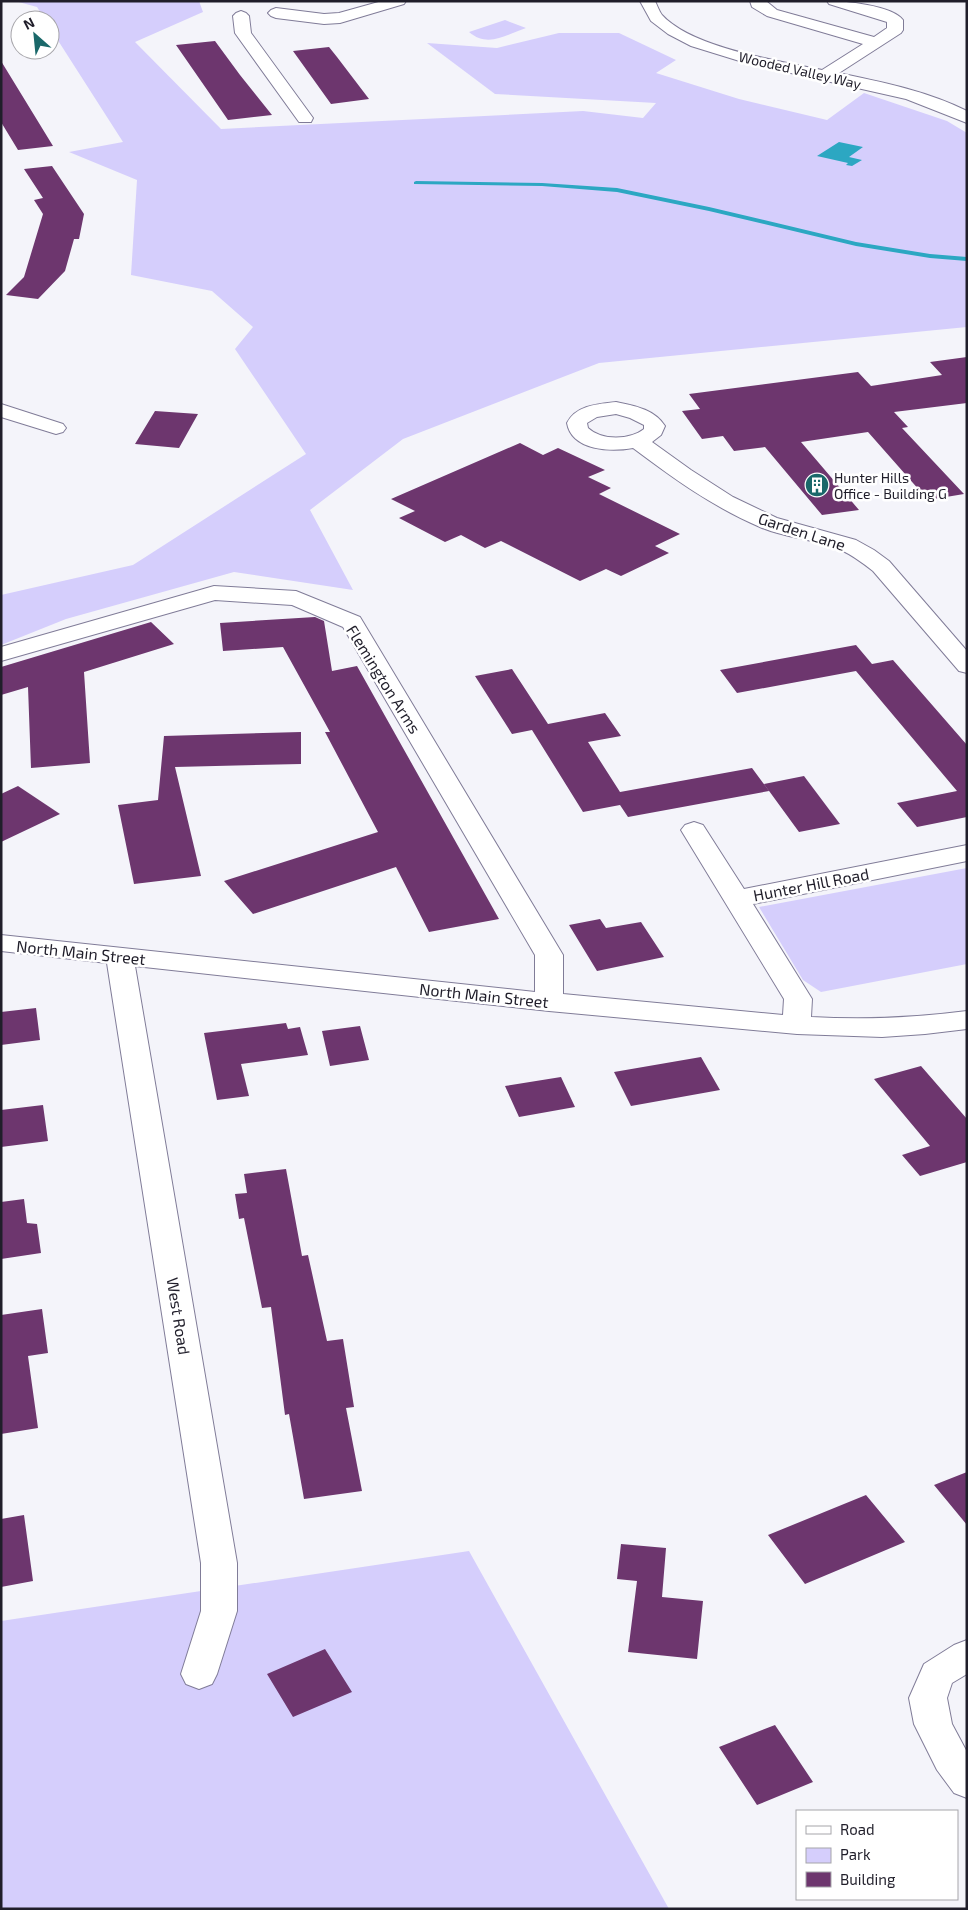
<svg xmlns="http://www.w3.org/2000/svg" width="968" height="1910" viewBox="0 0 968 1910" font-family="'Exo 2',sans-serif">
<rect width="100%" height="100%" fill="#f4f4fa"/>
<path fill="#d5cefc" d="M15,1h184l4,11 -68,30 86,87 362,-18 60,7 13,-15 -161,-9 -68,-51 70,5 62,-15h60l57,27 -20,13 83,26 88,21 37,-27 83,28 20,12v194l-368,36 -196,76 -93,71 43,80 -119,-18 -168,47 -65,26v-50l132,-30 173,-111 -71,-105 18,-22 -41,-36 -81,-16 6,-95 -68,-28 54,-10 -73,-114v-8h-5l-8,-13z
M505,20l21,8c-21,7 -38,20 -57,4z
M967,868v96l-146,28 -18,-12 -44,-73z
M469,1551l200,358h-668v-288z"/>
<path fill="#2ca7c2" d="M839,142l24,5 -14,10 13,3 -10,6 -6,-1 2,-2 -31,-7z"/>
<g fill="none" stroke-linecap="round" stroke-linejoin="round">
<path fill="#2ca7c2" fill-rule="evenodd" d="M416,181l126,2 75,5 92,19 147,35 74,12 37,3v4l-37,-3 -74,-12 -147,-35 -92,-19 -75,-6 -128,-2v-2z"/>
</g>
<path fill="#6d366e" d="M215,41l25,34 32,40 -44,5 -52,-75z
M329,47l8,10 32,42 -38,5 -38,-53z
M1,61l52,85 -35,4 -17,-28z
M52,166l32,48 -5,25h-5l-9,32 -27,28 -32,-4 18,-18 19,-63 -9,-14 9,-2 -19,-29z
M967,357v46l-73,9 14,15 -6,1 62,66 -36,6 -60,-68 -67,10 58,68 -37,5 -57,-68 -31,4 -11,-15 -21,3 -20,-28 18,-2 -11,-15 169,-22 13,14 71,-11 -12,-13z
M155,411l43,3 -19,34 -44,-4z
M520,443l23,12 15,-7 47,22 -17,7 23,11 -12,6 81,40 -25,12 14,7 -48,23 -15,-7 -26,12 -79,-40 -16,7 -24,-13 -16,7 -46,-24 16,-7 -24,-12z
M315,617l9,4 8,50 25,-5 142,253 -70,13 -33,-65 -143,47 -29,-33 154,-49 -53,-100h5l-47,-85 -60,4 -3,-28z
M151,622l23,22 -90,28 6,91 -59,5 -3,-81 -27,8v-28z
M856,645l16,19 21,-4 74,85v72l-50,10 -20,-24 60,-12 -101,-120 -119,22 -17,-23z
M512,669l36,55 57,-11 16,23 -33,6 32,50 132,-24 17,23 -141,26 -8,-12 -37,7 -51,-82 -20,4 -37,-58z
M301,732v32l-126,3 26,109 -67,8 -16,-79 40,-5 6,-64z
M804,776l36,48 -41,8 -35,-48z
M18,786l42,28 -59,28v-48z
M600,919l6,9 35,-6 23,35 -67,14 -28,-46z
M36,1008l4,32 -39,5v-33z
M286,1023l2,6 12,-2 8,28 -67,9 8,32 -32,4 -13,-67z
M360,1026l9,34 -39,6 -8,-35z
M701,1057l19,33 -89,16 -17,-34z
M921,1066l46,53v43l-47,14 -18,-21 28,-9 -56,-67z
M561,1077l14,30 -56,10 -14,-31z
M43,1105l5,36 -47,6v-37z
M286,1169l16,87 6,-1 19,86 16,-2 11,68 -8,1 16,83 -58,8 -15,-85 -4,1 -14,-108 -9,1 -18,-90 -5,1 -4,-25 12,-1 -3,-19z
M24,1199l3,24 10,1 4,29 -40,6v-57z
M42,1309l6,44 -20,3 10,72 -37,6v-119z
M967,1472v53l-33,-40z
M866,1495l39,47 -100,42 -37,-49z
M24,1515l9,66 -32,6v-68z
M621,1544l45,4 -4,49 41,4 -6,58 -69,-7 9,-71 -20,-2z
M325,1649l27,43 -59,25 -26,-43z
M775,1725l38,57 -56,23 -38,-58z"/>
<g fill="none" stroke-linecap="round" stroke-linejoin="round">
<g stroke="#807c98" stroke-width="2">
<path id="minor" d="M382,1h24l-2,3 -64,19 -16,1 -48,-6 -5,-2 -3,-3 3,-3 5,-2 48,6 15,-1z
M640,1h15c2,4 4,10 7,14 30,33 117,46 160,55l41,-26 -96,-28 -15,-9 -2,-6h16l11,9 97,27 13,-9v-6l-58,-18 -2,-3c17,0 65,4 76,19v10l-2,3 -62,40c43,9 88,18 128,38v12l-61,-24 -160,-36 -55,-17 -23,-12 -17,-13z
M241,11l5,2 3,3 2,17 62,85 -2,4h-12l-64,-89 -2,-17 3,-3z
M616,402c19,4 38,7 49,24l-4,9 -9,7 39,28 42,27 44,21 79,22 18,10 15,11 78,90v22l-8,-2 -86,-100c-10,-8 -21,-16 -32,-21 -26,-11 -56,-12 -81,-23 -47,-20 -87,-49 -127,-79 -22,4 -61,3 -66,-25 9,-18 31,-19 49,-21zM616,414l14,4 14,7v4c-14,11 -42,12 -56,-1l-1,-5 10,-6z
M1,404l62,20 3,4 -3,4 -7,2 -55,-17z
M214,586l82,5 64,26 203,338v39l220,21 1,-16 -103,-169 4,-5 9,-3 9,3 41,64 223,-44v16l-214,43 59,95 -1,18c52,3 103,1 156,-6v18l-42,5 -43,3 -85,-3 -248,-23 -414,-45 102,597v48l-20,63 -5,10 -13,5 -13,-5 -5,-10 20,-63v-48l-94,-600 -106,-12v-16l534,57v-37l-192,-328 -51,-22 -77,-5 -214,61v-14z
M967,1640v34l-15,9 -5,15 5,26 15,28v46l-13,-5 -17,-23 -23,-46 -5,-26 15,-34 30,-19z"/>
</g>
<use href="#minor" fill="#fff" fill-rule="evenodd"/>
</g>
<defs>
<g id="building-disc" transform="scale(1.25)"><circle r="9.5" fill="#1a686a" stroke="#fff"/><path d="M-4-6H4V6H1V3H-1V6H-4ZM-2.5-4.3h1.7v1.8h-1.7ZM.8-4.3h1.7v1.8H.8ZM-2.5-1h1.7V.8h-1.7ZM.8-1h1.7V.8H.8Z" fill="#fff"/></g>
</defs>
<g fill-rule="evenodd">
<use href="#building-disc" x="817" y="485"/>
</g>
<g text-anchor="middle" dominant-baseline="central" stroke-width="5" stroke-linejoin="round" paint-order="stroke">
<g font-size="14" fill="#201e2a" stroke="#fff">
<text transform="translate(800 70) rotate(13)">Wooded Valley Way</text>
</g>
<g font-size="14" fill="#201e2a" stroke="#fff" text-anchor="start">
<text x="834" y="477">Hunter Hills<tspan x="834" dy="16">Office - Building G</tspan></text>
</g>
<g font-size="16" fill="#201e2a" stroke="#fff">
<text transform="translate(802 531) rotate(18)">Garden Lane</text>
<text transform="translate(384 679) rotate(58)">Flemington Arms</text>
<text transform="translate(811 884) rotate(-11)">Hunter Hill Road</text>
<text transform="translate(81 952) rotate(6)">North Main Street</text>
<text transform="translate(484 995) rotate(6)">North Main Street</text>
<text transform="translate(179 1316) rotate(81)">West Road</text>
</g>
</g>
<rect width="968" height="1910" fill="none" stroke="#201e2a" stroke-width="5"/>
<rect x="796" y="1810" width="162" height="90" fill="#ffffff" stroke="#a6a5aa"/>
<rect x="806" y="1826" width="25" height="8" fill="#ffffff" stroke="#a6a5aa"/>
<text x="840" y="1835" font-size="15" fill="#201e2a">Road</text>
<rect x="806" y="1848" width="25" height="15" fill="#d5cefc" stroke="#a6a5aa"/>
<text x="840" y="1860" font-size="15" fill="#201e2a">Park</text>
<rect x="806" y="1872" width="25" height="15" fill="#6d366e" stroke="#a6a5aa"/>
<text x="840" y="1885" font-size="15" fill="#201e2a">Building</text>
<g transform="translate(35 35) rotate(333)"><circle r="24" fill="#ffffff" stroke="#a6a5aa"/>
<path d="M0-4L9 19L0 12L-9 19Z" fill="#1a686a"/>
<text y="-8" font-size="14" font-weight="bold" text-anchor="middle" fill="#201e2a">N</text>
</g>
</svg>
